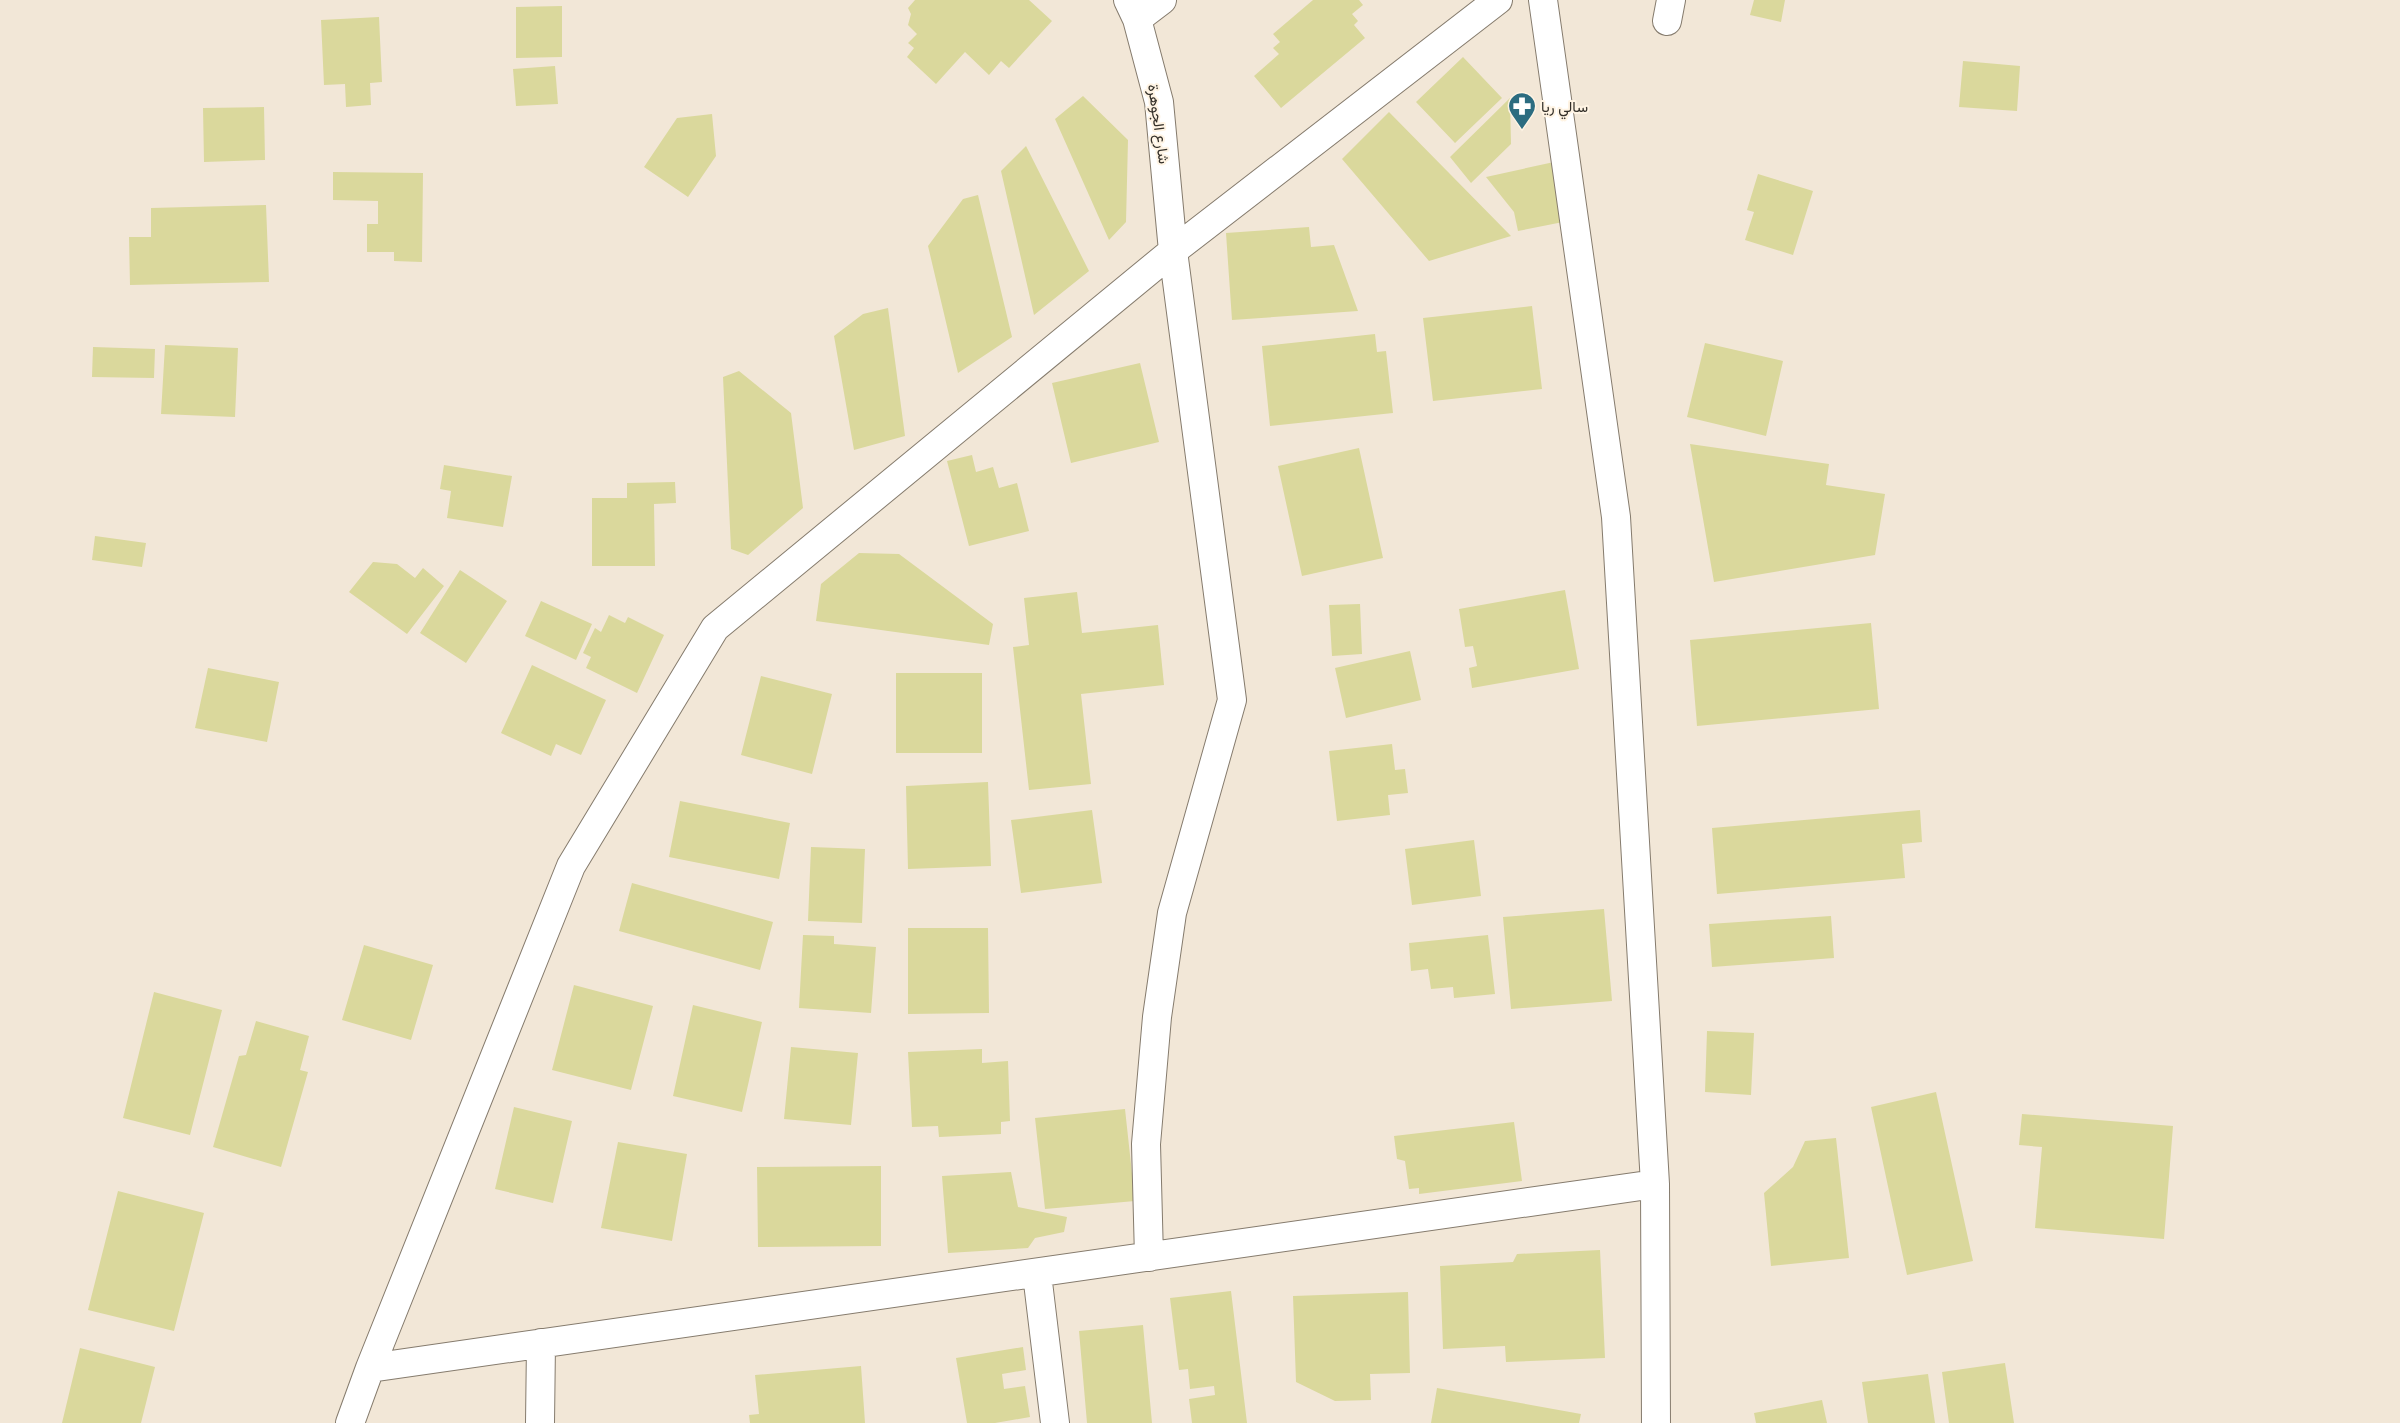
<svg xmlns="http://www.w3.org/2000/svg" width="2400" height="1423" viewBox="0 0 2400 1423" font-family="'Archivo Narrow',Vazirmatn,sans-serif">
<rect width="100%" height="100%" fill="#f2e7d7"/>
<path fill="#dad89c" d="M915,0h114l23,21 -43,47 -8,-7 -12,14 -24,-23 -29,32 -29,-27 7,-9 -6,-5 9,-9 -9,-9 3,-11 -3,-6z
M1313,0h46l4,5 -11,9 6,7 -4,4 11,13 -84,70 -27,-32 25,-22 -6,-6 7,-6 -7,-8z
M1754,0h31l-4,22 -31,-7z
M562,6v51l-46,1v-51z
M379,17l3,65 -12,1 1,22 -25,2 -1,-23 -21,1 -3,-65z
M1463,57l39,41 -47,45 -39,-41z
M1963,61l57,5 -3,45 -58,-4z
M555,66l3,38 -42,2 -3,-37z
M1083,96l45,44 -2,82 -17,18 -54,-121z
M1510,98l1,46 -40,39 -21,-26z
M264,107l1,53 -61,2 -1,-54z
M1389,112l122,124 -82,25 -87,-102z
M712,114l4,42 -28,41 -44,-30 33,-49z
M1026,146l63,125 -55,44 -33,-144z
M1554,162l9,60 -45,9 -4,-19 -28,-35z
M333,172l90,1 -1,89 -28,-1v-9h-27v-28h11v-23l-45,-1z
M1758,174l55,17 -20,64 -48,-15 9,-28 -7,-2z
M978,195l34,142 -54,36 -30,-127 35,-47z
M266,205l3,77 -139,3 -1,-48h22v-29z
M1309,227l2,20 23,-2 24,66 -126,9 -6,-87z
M1532,306l10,83 -109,12 -10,-83z
M888,308l17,128 -51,14 -20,-114 29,-22z
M1375,334l2,18 9,-1 7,62 -123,13 -8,-80z
M1705,343l78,18 -17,75 -79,-19z
M165,345l73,3 -3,69 -74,-3z
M93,347l62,2 -1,29 -62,-1z
M1140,363l19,79 -88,21 -19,-80z
M739,371l52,42 12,95 -55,47 -17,-6 -8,-172z
M1690,444l139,20 -3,21 59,9 -10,61 -161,27z
M1359,448l24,110 -81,18 -24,-110z
M972,455l4,17 17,-5 6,21 18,-5 12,48 -60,15 -22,-85z
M444,465l68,11 -9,51 -56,-9 4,-27 -11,-2z
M675,482l1,21 -22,1 1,62h-63v-68h35v-15z
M95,536l51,7 -4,24 -50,-7z
M859,553l40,1 94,70 -4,21 -173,-24 5,-37z
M373,562l24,2 18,14 8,-10 21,18 -37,48 -58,-42z
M460,570l47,31 -41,62 -46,-30z
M1565,590l14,79 -107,19 -3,-20 8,-2 -4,-20 -8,1 -6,-38z
M1077,592l5,41 76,-8 6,60 -83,9 10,90 -62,6 -16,-143 16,-2 -5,-47z
M541,601l51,23 -16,36 -51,-24z
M1360,604l2,50 -30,2 -3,-51z
M609,615l16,8 3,-6 36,18 -27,58 -51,-25 5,-11 -8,-4 12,-25 6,4z
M1871,623l8,86 -182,17 -7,-86z
M1410,651l11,49 -75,18 -11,-50z
M532,665l74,35 -25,55 -25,-11 -5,12 -50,-23z
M208,668l71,14 -12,60 -72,-14z
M896,673h86v80h-86z
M761,676l71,18 -20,80 -71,-19z
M1392,744l3,26 10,-1 3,24 -20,2 2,20 -53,6 -8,-70z
M988,782l3,84 -83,3 -2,-83z
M680,801l110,22 -11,56 -110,-22z
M1092,810l10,73 -81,10 -10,-73z
M1920,810l2,32 -20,2 3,34 -188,16 -5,-66z
M1474,840l7,56 -69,9 -7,-56z
M811,847l54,2 -3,74 -54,-2z
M632,883l141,39 -13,48 -141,-39z
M1604,909l8,92 -101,8 -8,-92z
M1831,916l3,42 -122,9 -3,-43z
M908,928h80l1,85 -81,1z
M803,935l31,1v8l42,3 -5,66 -72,-5z
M1488,935l7,59 -41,4 -1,-11 -22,2 -3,-20 -17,2 -2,-28z
M364,945l69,20 -22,75 -69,-20z
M574,985l79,21 -22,84 -79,-20z
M154,992l68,18 -32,125 -67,-17z
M693,1005l69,17 -20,90 -69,-16z
M256,1021l53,15 -9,34 8,2 -27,95 -68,-20 26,-91 7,-1z
M1707,1031l47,2 -3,62 -46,-3z
M791,1047l67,6 -7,72 -67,-6z
M982,1049v14l26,-2 2,60 -9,1v12l-62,3 -1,-11 -26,1 -4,-75z
M1936,1092l37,169 -66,14 -36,-168z
M514,1107l58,14 -19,82 -58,-14z
M1125,1109l10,92 -90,8 -10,-91z
M2022,1114l151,12 -9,113 -129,-11 7,-81 -23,-2z
M1514,1122l8,59 -103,13v-6l-10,1 -4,-28 -8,-2 -3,-23z
M1836,1138l13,120 -78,8 -7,-73 29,-26 12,-26z
M618,1142l69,12 -15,87 -71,-13z
M881,1166v80l-123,1 -1,-80z
M1011,1172l7,35 49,10 -3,15 -29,6 -7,10 -80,5 -6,-77z
M118,1191l86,22 -30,118 -86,-21z
M1600,1250l5,108 -99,4 -1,-16 -62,3 -3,-83 73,-4 4,-8z
M1231,1291l16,132h-55l-3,-24 26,-4 -1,-9 -24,3 -2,-20 -9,1 -9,-72z
M1408,1292l2,81 -40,1 1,26 -36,1 -39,-19 -3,-86z
M1143,1325l9,98h-65l-8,-92z
M1023,1347l3,23 -24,4 2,15 21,-3 5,31 -35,6h-28l-11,-65z
M80,1348l75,19 -14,56h-79z
M2005,1363l9,60h-65l-7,-51z
M861,1366l4,57h-115l-1,-8 10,-1 -4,-39z
M1928,1374l7,49h-67l-6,-41z
M1437,1388l144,26 -2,9h-148z
M1822,1400l5,23h-71l-2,-10z"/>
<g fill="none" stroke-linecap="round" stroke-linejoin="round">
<g stroke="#857b6d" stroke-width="30">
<path id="minor" d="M1128,0l9,19 22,83 14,149 59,449 -60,213 -15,104 -11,127 3,113
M1543,0l73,517 39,667 1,239
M1137,19l25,-19
M1667,21l4,-21
M1037,1274l18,149
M370,1368l1285,-184
M350,1423l20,-55 201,-502 144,-238 458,-377 325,-251
M540,1423l1,-80"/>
</g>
<use href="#minor" stroke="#fff" stroke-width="28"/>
</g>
<defs>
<g id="pharmacy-pin" transform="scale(1.4375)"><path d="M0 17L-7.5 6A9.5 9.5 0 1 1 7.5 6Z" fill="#2c6c80" stroke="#fff4e4"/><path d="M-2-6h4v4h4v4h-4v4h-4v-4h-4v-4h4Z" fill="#fff"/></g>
</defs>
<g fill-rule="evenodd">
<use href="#pharmacy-pin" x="1522" y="106"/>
</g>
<g text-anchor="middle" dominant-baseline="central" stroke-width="4" stroke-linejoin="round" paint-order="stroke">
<g font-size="15" fill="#332f29" stroke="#fff4e4" text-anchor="start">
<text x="1541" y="106">سالي ريا</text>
</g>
<g font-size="15" fill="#332f29" stroke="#fff4e4">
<text transform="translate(1159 124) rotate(82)">شارع الجوهرة</text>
</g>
</g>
</svg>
